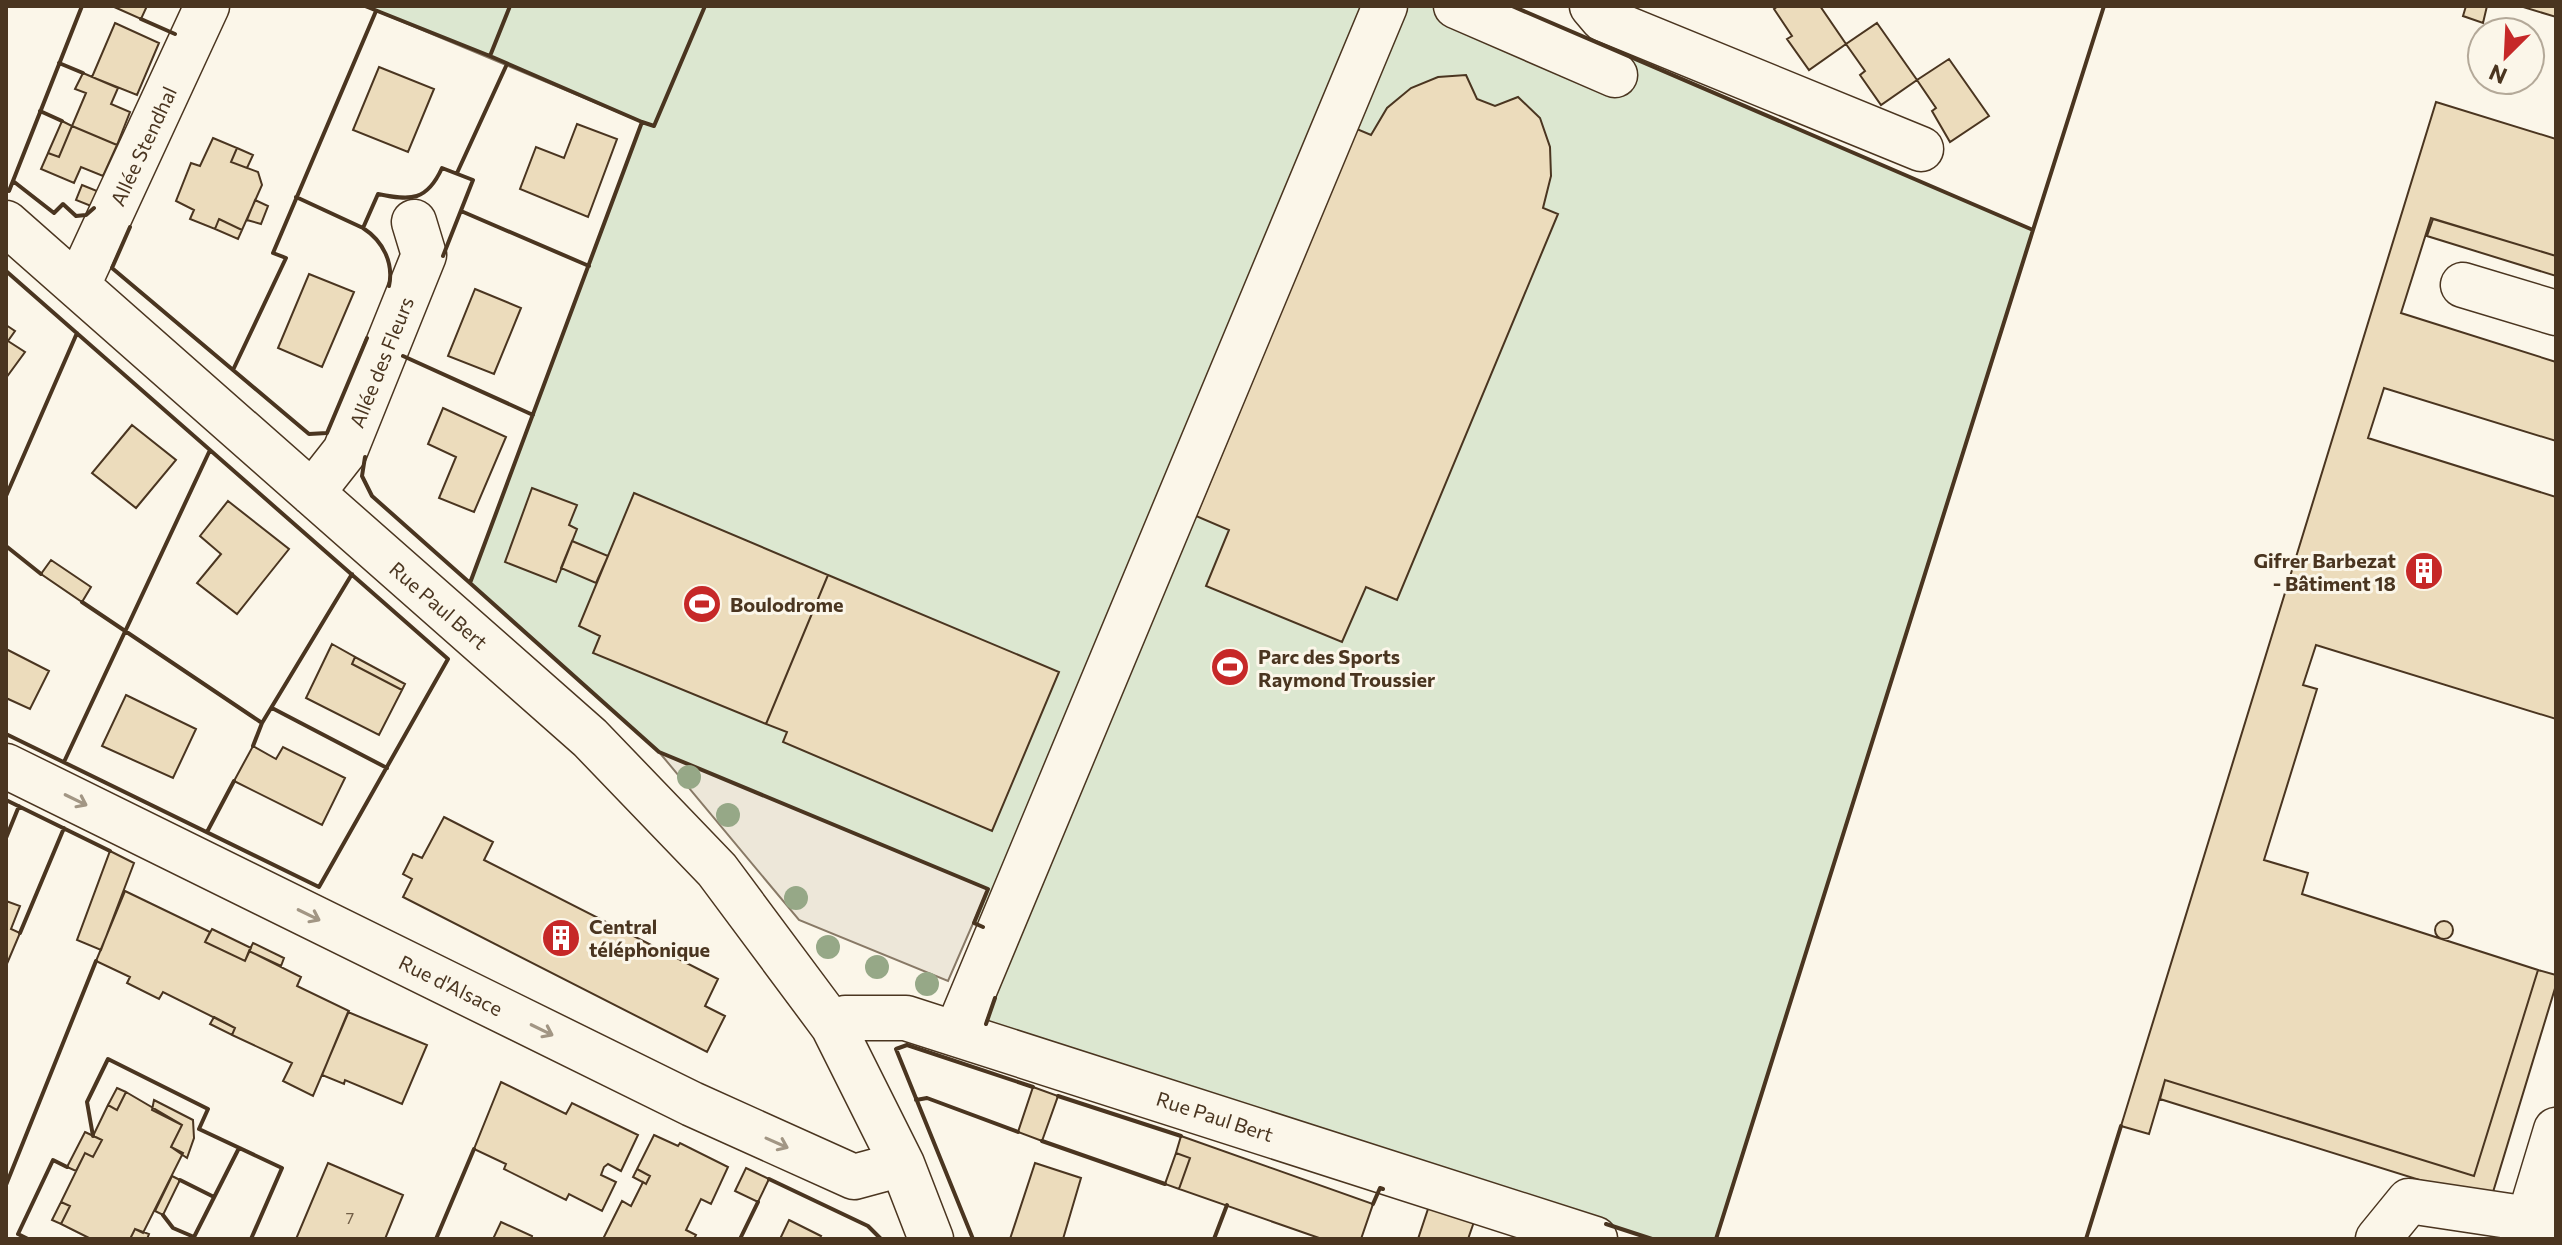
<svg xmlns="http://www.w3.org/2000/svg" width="2562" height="1245" viewBox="0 0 2562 1245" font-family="Commissioner,sans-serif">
<rect width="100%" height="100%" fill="#fbf6e9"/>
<path fill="#dce7d0" stroke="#887966" stroke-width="2" d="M365,6h1147l521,224 -317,1009h-64l-667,-215 31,-80 -42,-21 14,-34 -329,-137 -189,-169 172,-461z"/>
<path fill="#ede7d9" stroke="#887966" stroke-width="2" d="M659,752l329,137 -40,92 -149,-61z"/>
<path fill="#ecdcbc" stroke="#4a3520" stroke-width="2" d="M112,6h35l-6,13z
M1778,6h42l26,38 -37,26 -22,-31 5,-3 -18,-27z
M2466,6h21l-4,17 -20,-7z
M2520,6h36v11z
M115,23l44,20 -22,52 -45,-18z
M1877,23l40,57 -36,25 -21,-30 5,-4 -19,-27z
M1949,59l40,57 -39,26 -18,-31 4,-3 -19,-28z
M379,67l55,22 -26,63 -55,-22z
M83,73l35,15 -7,16 19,8 -13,33 -45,-19 14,-33 -11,-4z
M1466,75l11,24 18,7 23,-9 22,21 10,29 1,29 -8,32 15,6 -161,386 -31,-13 -24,55 -136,-56 23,-56 -33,-14 161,-387 14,6 16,-27 24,-20 27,-11z
M2436,102l120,37v117l-125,-38 -30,95 155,49v79l-172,-53 -16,50 188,59v222l-240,-74 -13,40 14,4 -53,171 44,13 -6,21 236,76 -64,206 -309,-96 -16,54 -28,-8z
M62,121l10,5 -13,31 -11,-4z
M577,124l40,15 -29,78 -68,-28 16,-42 28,11z
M72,126l45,19 -14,31 -22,-9 -7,16 -33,-14 7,-16 11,4z
M213,138l24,10 -6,14 27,10 4,13 -20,45 -23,-11 -4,10 -25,-10 4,-9 -18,-9 15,-38 9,3z
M237,148l16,7 -6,13 -16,-6z
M82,185l15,6 -6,15 -15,-6z
M255,200l13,6 -7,18 -14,-4z
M219,219l23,11 -4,9 -23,-10z
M2433,219l123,37v20l-129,-40z
M309,274l45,18 -32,75 -44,-19z
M475,289l46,19 -27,66 -46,-18z
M6,325l9,6 -7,10 17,11 -19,26z
M443,408l63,29 -32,75 -35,-14 17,-41 -28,-13z
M132,425l44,35 -40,48 -44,-35z
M532,488l45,17 -8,20 8,4 -21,53 -51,-20z
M634,493l194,82 -62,149 -173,-71 7,-17 -21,-10z
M228,501l61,48 -52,65 -40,-31 24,-29 -21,-18z
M572,541l36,15 -12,27 -35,-15z
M51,560l40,27 -9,15 -41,-28z
M828,575l231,97 -67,159 -209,-89 4,-10 -21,-8z
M332,644l23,13 -3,7 50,26 -23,45 -73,-37z
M6,649l43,22 -19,38 -24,-11z
M355,657l50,27 -3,6 -50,-26z
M126,695l70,34 -23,49 -71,-32z
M253,746l23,13 7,-12 62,31 -23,47 -88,-44z
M444,817l49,25 -9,18 234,119 -13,27 20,10 -18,36 -304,-155 9,-18 -9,-5 10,-20 9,4z
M110,851l24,12 -33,87 -24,-10z
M125,891l85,41 -5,10 40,19 4,-10 52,26 -4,9 52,25 -36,85 -30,-15 9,-18 -60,-28 3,-7 -72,-36 -4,7 -32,-16 3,-6 -34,-16z
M6,901l14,5 -9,23 9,4 -14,33z
M2435 930a9 9 0 1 1 18 0a9 9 0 1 1-18 0Z
M212,929l39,19 -6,13 -40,-19z
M253,943l31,15 -3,8 -32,-15z
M2538,970l18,5v10l-66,217 -330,-103 5,-19 309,96z
M348,1012l79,33 -25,59 -57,-24 -1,4 -22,-9z
M214,1017l21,11 -3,7 -22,-11z
M501,1082l65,32 6,-11 66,32 -17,36 -13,-7 -4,3 -3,8 15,7 -14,29 -33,-17 -3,6 -62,-31 2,-5 -32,-15z
M1033,1087l25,9 -16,45 -24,-9z
M117,1088l9,4 -9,18 -9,-5z
M126,1092l56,33 -11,22 12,6 -40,80 -8,-4 -5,10h-39l-30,-15 9,-18 -9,-4 24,-49 8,4 9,-17 -9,-4 15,-31 9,5z
M154,1100l39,20 1,18 -7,20 -16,-11 11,-22 -30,-15z
M85,1132l17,8 -9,17 -8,-4 -9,18 -9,-4z
M654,1135l24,11 2,-3 48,24 -17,37 -10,-5 -15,31 10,5 -2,4h-91l19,-38 9,5 12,-24 3,2 4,-8 -13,-7z
M1181,1136l192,68 -12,35h-39l-143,-50 11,-31 -14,-5z
M1176,1153l14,5 -11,31 -14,-5z
M328,1163l75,32 -18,44h-89z
M1035,1163l46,15 -18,61h-53z
M746,1168l23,11 -11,23 -23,-11z
M637,1169l13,7 -4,8 -13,-7z
M172,1176l8,4 -17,35 -8,-4z
M61,1202l9,4 -9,18 -9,-4z
M1429,1206l46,13 -7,20h-50z
M789,1220l32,16 -2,3h-39z
M501,1222l31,14 -1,3h-38z
M135,1229l14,5 -2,5h-17z"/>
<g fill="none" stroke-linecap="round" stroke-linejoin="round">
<g stroke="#4a3520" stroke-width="47">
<path id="minor" d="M1456,6l159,69
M1592,6l11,13 318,130
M6,223l584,515 127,132 116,156 69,138 29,75
M78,285l129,-279
M2463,285l93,28
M312,493l33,-42 79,-196 -10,-33
M6,766l686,338 162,73 48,-13
M833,1026l12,-8h61l689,221
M956,1034l429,-1028
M2529,1219l27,-89
M2378,1239l31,-38 120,18 27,9"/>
</g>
<use href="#minor" stroke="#fbf6e9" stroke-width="44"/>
<path stroke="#4a3520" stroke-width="4" d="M365,6l125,50 20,-50
M705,6l-51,120 -12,-4 -172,461 189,169 329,137 -14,34 9,4
M1512,6l521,224 71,-224
M141,19l34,15
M490,56l152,66
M59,63l24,10
M40,111l22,10
M457,173l50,-109
M13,181l41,32 9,-9 13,12 10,-1 8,-7
M6,189l3,2 73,-185
M296,197l67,31
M461,211l128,55
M130,227l-18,41 197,166 18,-1 40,-95
M6,271l442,388 -129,228 -313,-153
M389,286c5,-23 -6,-45 -26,-58l15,-34c33,7 49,7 64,-26l31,12 -30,76
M403,356l130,59
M233,370l53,-112 -13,-5 103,-242
M365,457l-3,19 10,20 98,87
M6,496l71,-163
M6,546l35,28
M82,602l180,121 -9,23
M272,708l115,60
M262,723l90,-149
M64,762l146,-312
M6,800l104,51
M207,832l27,-51
M6,838l13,-32
M20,933l44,-105
M986,1024l9,-26
M1058,1096l123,40
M916,1100l11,-2 91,34
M93,1136l-6,-34 21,-43 100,50 -9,20 83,39 -31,71
M1042,1141l123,43
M769,1179l99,47 13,13
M180,1180l34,17
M6,1185l90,-224
M1373,1204l7,-16 3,1
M163,1215l10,13 21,9
M1606,1224l46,15
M28,1239l-10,-5 35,-74 14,7
M193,1239l46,-91
M436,1239l38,-90
M740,1239l18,-37
M973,1239l-77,-190 11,-4 126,42
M1214,1239l13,-34
M1716,1239l317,-1009
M2086,1239l35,-113"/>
</g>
<g fill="#96a887">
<circle cx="689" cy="777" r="12"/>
<circle cx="728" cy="815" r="12"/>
<circle cx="796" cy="898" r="12"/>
<circle cx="828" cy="947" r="12"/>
<circle cx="877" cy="967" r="12"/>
<circle cx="927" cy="984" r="12"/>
</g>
<defs><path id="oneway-shaft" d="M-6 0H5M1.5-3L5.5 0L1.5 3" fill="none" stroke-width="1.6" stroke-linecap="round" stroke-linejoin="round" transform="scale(2)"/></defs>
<g stroke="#a29684">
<use href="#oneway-shaft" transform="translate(76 800) rotate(26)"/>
<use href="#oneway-shaft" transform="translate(309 915) rotate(26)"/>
<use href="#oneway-shaft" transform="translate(542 1030) rotate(26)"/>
<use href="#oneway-shaft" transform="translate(777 1143) rotate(24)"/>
</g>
<defs>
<g id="building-disc" transform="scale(2)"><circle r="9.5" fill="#c62828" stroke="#fbf6e9"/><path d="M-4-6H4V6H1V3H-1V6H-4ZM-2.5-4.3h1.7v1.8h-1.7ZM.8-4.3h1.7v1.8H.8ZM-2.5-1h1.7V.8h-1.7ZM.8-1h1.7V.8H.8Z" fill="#fff"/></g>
<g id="stadium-disc" transform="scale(2)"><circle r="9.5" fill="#c62828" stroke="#fbf6e9"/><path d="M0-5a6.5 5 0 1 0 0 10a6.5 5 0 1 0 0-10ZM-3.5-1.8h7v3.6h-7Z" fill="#fff"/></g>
</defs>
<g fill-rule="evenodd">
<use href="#building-disc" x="2424" y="571"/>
<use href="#stadium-disc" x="702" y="604"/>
<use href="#stadium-disc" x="1230" y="667"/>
<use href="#building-disc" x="561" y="938"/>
</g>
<g text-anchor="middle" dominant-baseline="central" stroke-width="6" stroke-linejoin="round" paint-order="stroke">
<g font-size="16" fill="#725f47">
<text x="350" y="1217">7</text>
</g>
<g font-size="20" fill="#4a3520" stroke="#fbf6e9">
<text transform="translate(143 146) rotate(-65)">Allée Stendhal</text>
<text transform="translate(381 362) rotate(-68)">Allée des Fleurs</text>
<text transform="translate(439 605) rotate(41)">Rue Paul Bert</text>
<text transform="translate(451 985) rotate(26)">Rue d'Alsace</text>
<text transform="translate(1215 1116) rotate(18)">Rue Paul Bert</text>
</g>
<g font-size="20" font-weight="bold" fill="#4a3520" stroke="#fbf6e9" text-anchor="start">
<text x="2396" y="560" text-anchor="end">Gifrer Barbezat<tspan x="2396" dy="23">- Bâtiment 18</tspan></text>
<text x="730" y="604">Boulodrome</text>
<text x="1258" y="656">Parc des Sports<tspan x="1258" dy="23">Raymond Troussier</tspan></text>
<text x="589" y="926">Central<tspan x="589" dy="23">téléphonique</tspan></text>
</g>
</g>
<rect width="2562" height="1245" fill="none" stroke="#4a3520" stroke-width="16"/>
<g transform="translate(2506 56) rotate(204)"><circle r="38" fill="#fbf6e9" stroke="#b4a999" stroke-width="2"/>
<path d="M0-6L14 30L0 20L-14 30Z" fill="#c62828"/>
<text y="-12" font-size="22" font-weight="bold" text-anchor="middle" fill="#4a3520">N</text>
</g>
</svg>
